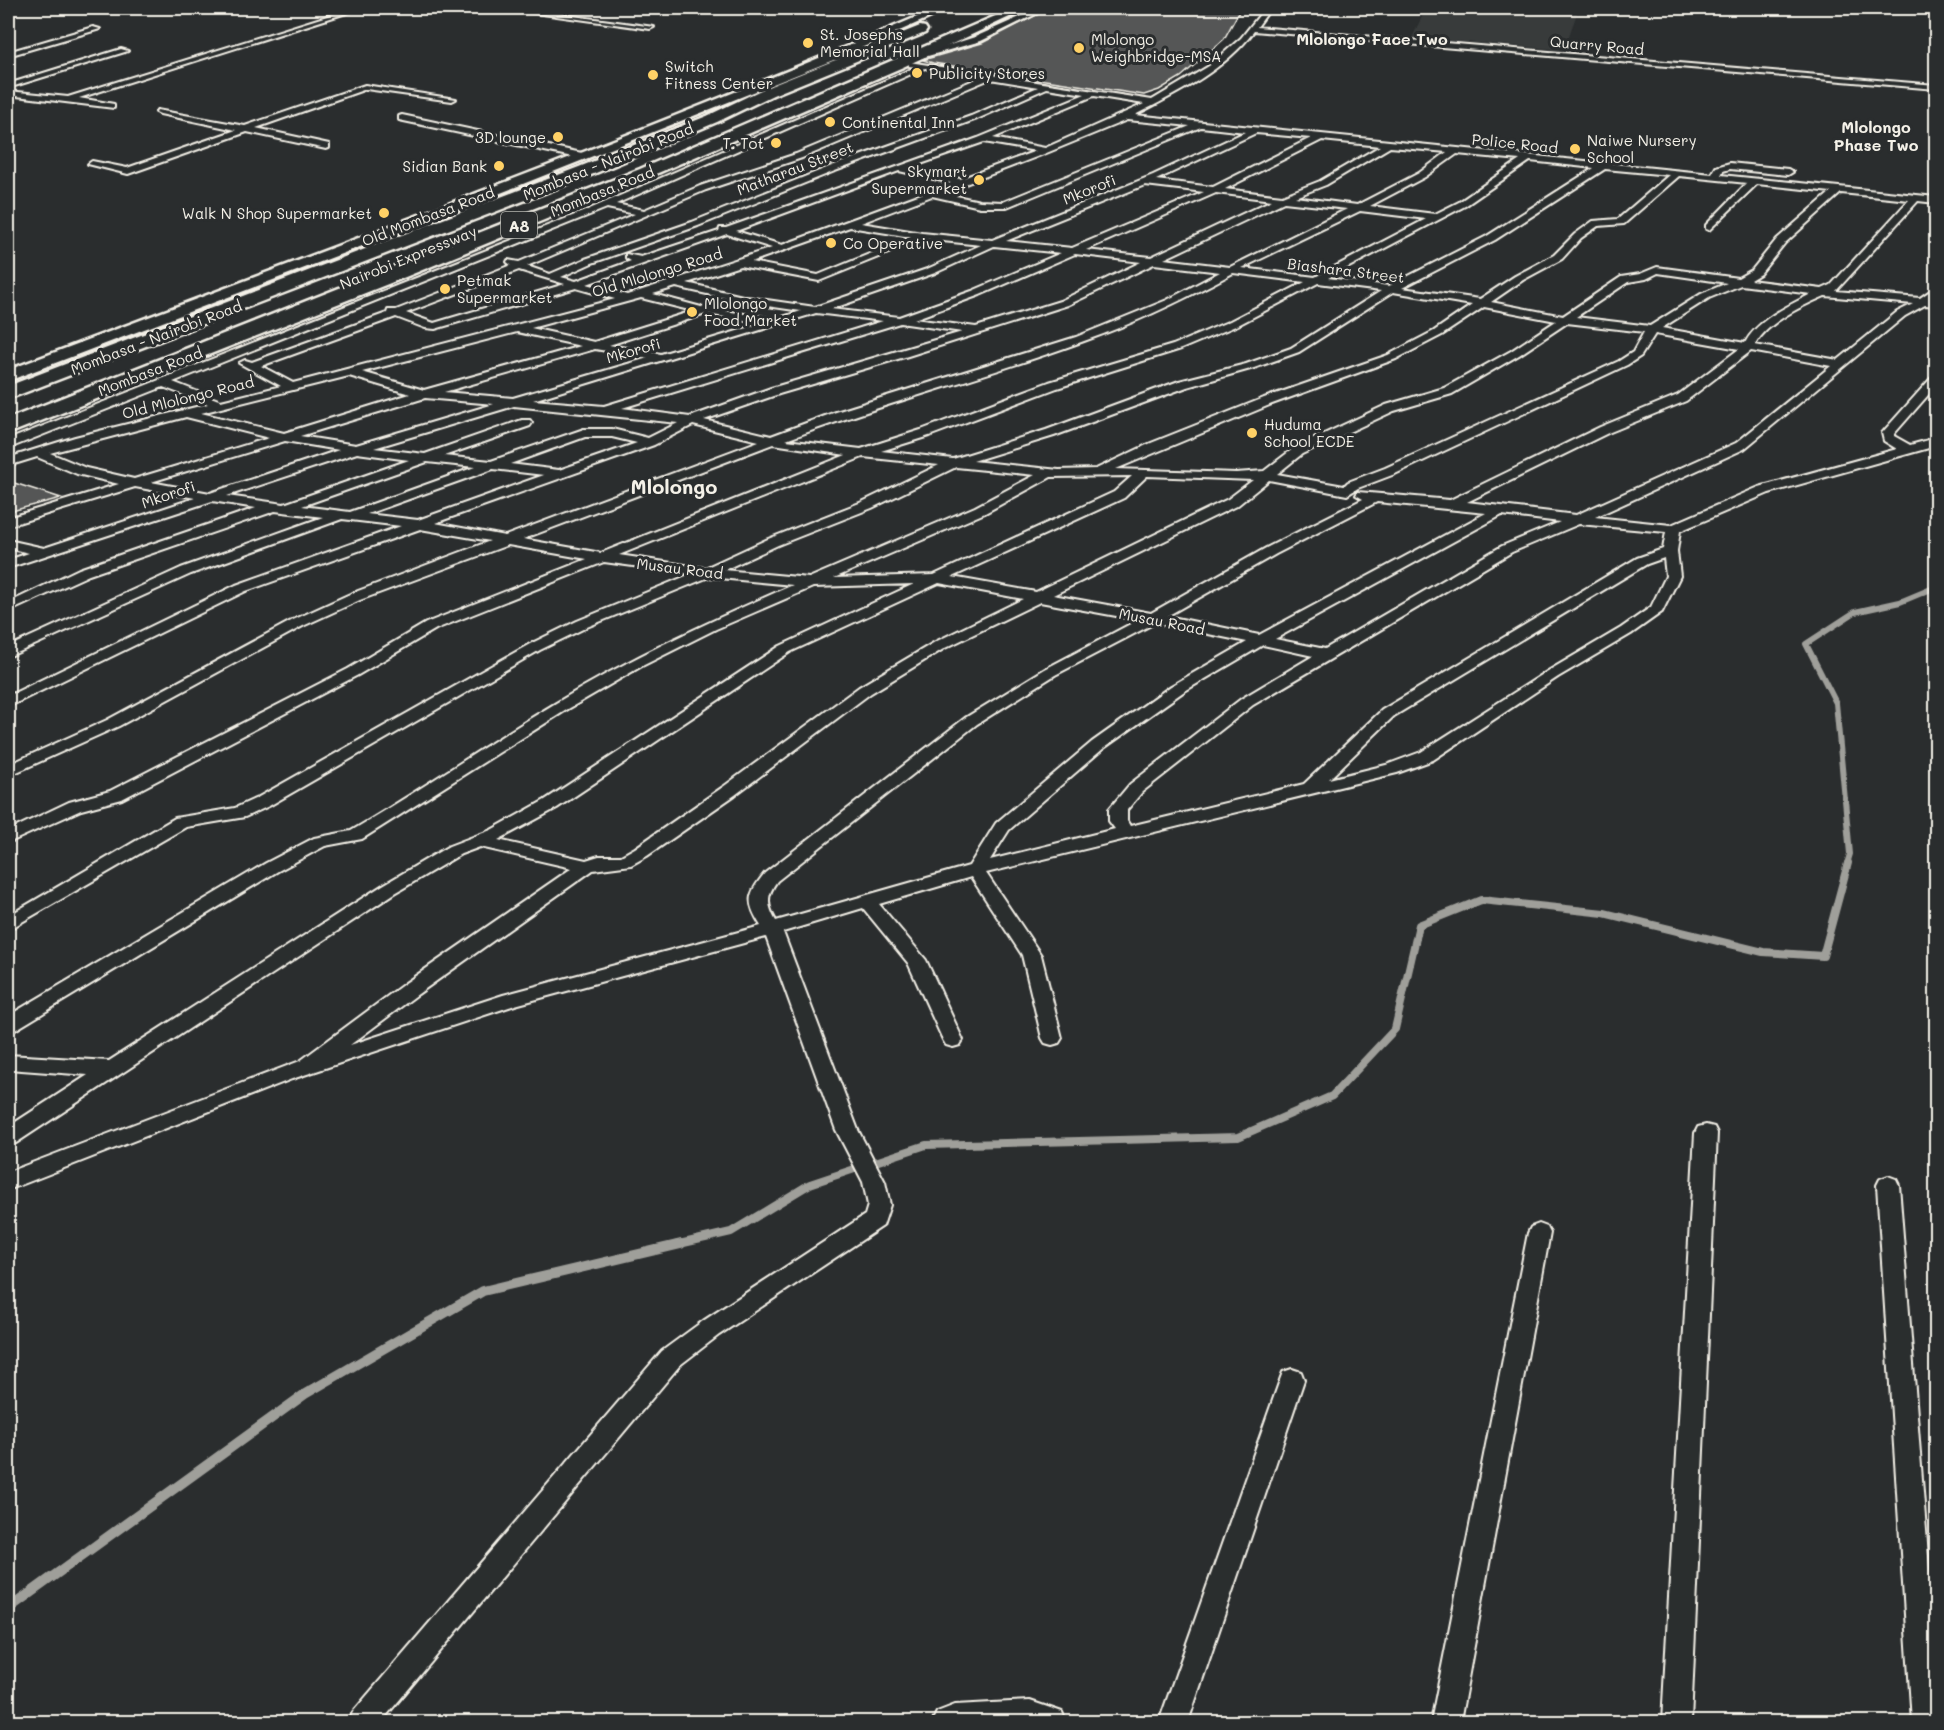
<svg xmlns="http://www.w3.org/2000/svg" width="1944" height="1730" viewBox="0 0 1944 1730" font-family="Mali,sans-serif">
<rect width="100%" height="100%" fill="#2a2d2e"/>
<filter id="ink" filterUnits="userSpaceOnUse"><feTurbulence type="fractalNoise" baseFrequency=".0167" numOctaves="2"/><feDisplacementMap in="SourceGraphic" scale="12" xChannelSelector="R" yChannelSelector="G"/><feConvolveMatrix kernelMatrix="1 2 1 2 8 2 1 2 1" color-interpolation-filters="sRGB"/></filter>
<g filter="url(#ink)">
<path fill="#373a3a" d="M1396,8h183l-15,42 -152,-12 13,-28z"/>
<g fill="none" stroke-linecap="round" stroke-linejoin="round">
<path stroke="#9f9f9a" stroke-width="6" d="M1847,864l3,-10 -14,-151 -30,-59 49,-32 45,-10 36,-15"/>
<path stroke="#9f9f9a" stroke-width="8" d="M675,1245l56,-13 79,-48 116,-39 312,-8 94,-41 63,-67 24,-104 62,-25 123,13 159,39 60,4 25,-93"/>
<path stroke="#9f9f9a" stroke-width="10" d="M8,1609l297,-215 178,-103 198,-47"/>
</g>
<path fill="#555756" stroke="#f4f1e8" stroke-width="1.5" d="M1050,8h191l-17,31 -43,38 -22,13 -15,5 -211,-32 -10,-3 59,-17z
M8,481l53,17 -53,14z"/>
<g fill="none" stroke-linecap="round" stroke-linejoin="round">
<g stroke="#f4f1e8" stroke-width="4">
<path id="street" d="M353,8h9l-283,90 35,6v4l-106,-13v-4l60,6z
M499,8h15l140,19 -4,2z
M1040,8h8l-67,33 -71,20 -4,-2 69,-22z
M1265,8h6l-14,19 679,58v4l-682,-58c-29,39 -76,62 -119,84l577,59 4,-7 14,-4 58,6 5,3 -5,3 -58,-6 -7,2 -2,4 215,22v6l-18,-2 -82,90 84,7 16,-11v8l-5,4 5,1v6l-11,-1 -20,11 -161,133 -149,68 76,8 88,-38 138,-38 -13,-8 -2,-8 50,-56 4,-2v11l-42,48v2l16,9 26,-7v8l-167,47 -89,38 -3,20 3,25 -18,36 -31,22 -73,43 -125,83 -36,13 -411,100 55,82 21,83 -3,5 -7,2 -7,-2 -3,-5 -20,-83 -51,-78 -92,27 47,56 37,80 -3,5 -7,2 -7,-2 -3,-5 -35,-77 -45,-55 -80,24 75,198 27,52 5,23 -7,21 -164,109 -39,30 -299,357h-32l4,-10 309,-361 41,-30 162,-106 3,-10 -5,-23 -27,-52 -70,-193 -251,68 -223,74 -284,111v-18l292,-111 104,-77 168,-116 -92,-21 -19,7 -66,39 -379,250 -8,2v-18l80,-52 -80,-6v-14l101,6 274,-176 66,-39 42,-16 54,-30 235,-154 134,-62 -101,3 -97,42 -74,37 -74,43 -206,130 -37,7 -47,25 -263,159 -7,2v-16l258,-153 48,-25 37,-7c70,-41 136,-87 205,-128 76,-46 156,-83 237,-118l-84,-8 -122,50 -47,23 -271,156 -24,11 -59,10 -178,103v-14l167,-98 60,-10 22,-10 273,-154 47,-23 114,-47 -87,-12 -168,67 -78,46 -236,124 -41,11 -73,33v-12l61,-29 41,-11 238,-122 78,-46 161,-64 -79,-14 -148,55 -57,26 -184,100 -111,50v-11l99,-45 186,-100 57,-26 140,-53 -70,-12 -174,62 -238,116v-11l228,-111 165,-59 -59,-7 -151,55 -183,83v-10l173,-79 142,-51 -48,-6 -186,64 -81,37v-9l71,-34 177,-61 -44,-7 -204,67v-8l21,-7 -21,-5v-8l36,8 151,-50 -60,-11 -127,39v-8l111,-34 -42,-10 -40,-17 -29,9v-8l67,-21 133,-33 -45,-17 -151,60 -4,1v-8l577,-229 331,-144 -7,-1v-4l243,38 57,-34 32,-28zM925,68l56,9 -185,77 -96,32 -56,24 -28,-6zM990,79l48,8 -67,29 -142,51 -137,55 -107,37 -35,15 -23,-8 179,-76 96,-32zM1047,88l38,6 -107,44 -252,90h-6l-1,3 -78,26 -15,-3v4l5,3 -55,20 -15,-4 31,-14 106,-37 137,-55 142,-52zM1094,96l50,8 -99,44 -52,-10zM1127,120l63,6 -187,76 -23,-1 -38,-8 102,-39zM1201,127l44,5 -92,43 -161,65 -70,-7 -61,-10 71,-27 48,11h27zM1256,133l55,5 -98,49 -57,-7zM1322,140l58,6 -60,35 -38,15 -57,-7zM984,142l52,9 -76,28 -51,-11zM1390,147l57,5 -28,21 -62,32 -62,-8 31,-12zM1457,154l63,6 -61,42 -24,12 -65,-8 55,-29zM1530,161l64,7 -107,68 -98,50 -61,-8 137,-72zM1605,169l64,6 -51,44 -25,2 -18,13 -21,21 -39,21 -35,23 -78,-11 93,-48zM899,171l52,12 -169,62 -46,-14zM1679,176l68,7 -41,42v4l3,1 48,-46 74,8 -54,47 -25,31 -14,8 -81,-11 -17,7 -19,3 -58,39 -72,-14 32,-22 39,-21 19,-21 17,-12 26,-2zM1145,185l59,7 -132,56 -66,-7zM1216,193l56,7 -121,57 -65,-7zM1841,193l68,7 -78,85 -9,4 -72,-9 10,-6 25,-31zM1284,202l63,7 -117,58 -66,-8zM607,208l28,6 -116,48 -11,-2 -1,2 4,3 -115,45h-8l-1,3 -135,49 -7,-2 -6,3 42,23 -60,15 -48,-19zM1360,211l66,8 -111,58 -73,-9zM850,227l61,10 -93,38 -67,-13zM727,234l45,14 -145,47 -40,-11zM923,239l58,6 -54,24 -112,38 -68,-10 -60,-14 53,-17 79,15zM994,246l67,7 -89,38 -73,26 -68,-8 104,-36zM1075,254l66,8 -81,39 -84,26 -62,-8 66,-24zM1154,264l66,8 -53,28 -91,37 -240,75 -65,24 -67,-16 75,-26 129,-38 160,-51zM519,270l46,14 -131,39 -28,-10zM1233,273l72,9 -75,39 -57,24 -124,37 -128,48 -60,19 -75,-9c98,-37 200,-63 298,-99 52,-18 101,-42 149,-68zM1658,273l69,10 -26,11 -51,32 -74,-9 52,-35 18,-3zM1318,283l63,8 -90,57 -45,16 -67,17 -133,49 -93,29 -72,-8 48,-15 128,-48 124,-39 57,-24zM1741,285l70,9c-23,12 -54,26 -66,49l-83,-15 47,-30zM676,287l71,16 54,8 -24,8 -72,-11 -52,-14zM576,288l39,11 -322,84 -32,-17 135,-49 29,11 10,1zM1393,292l79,13 -38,26 -46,24 -124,43 -113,45 -55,26 -37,1 -86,-9 81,-25 133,-49 67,-19 45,-16zM1825,296l88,8 -16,8 -59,48 -83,-15c12,-23 47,-39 70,-49zM641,298l52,13 -99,31 -63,-14zM1484,307l72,14 -45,30 -67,37 -58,17 -92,43 -30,23 -28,2 -120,-4 156,-65 124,-45 46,-24zM816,313l67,8 -279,85 -71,-6zM706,314l58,9 -103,31 -52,-9zM900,323l62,9 -191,56 -81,29 -68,-9zM1567,323l77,9 -11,20 -14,9 -234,107 -37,14 -4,4 -67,-12 25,-20 92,-43 58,-17 67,-39zM517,332l64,14 -157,44 -62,-18zM1655,334l84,15 -61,46 -78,32 -150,73 -92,-8 -2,3 7,4 -97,49 -115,65 -98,-18 185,-90 31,-25 78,15 11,-7 37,-14 232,-109 14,-9zM595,349l53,9 -135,40 -69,-6zM1751,351l80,15 -95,77 -160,72 -109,-13 141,-69 78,-32zM349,376l61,18 -126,39 -83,-20zM425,398l69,6 -138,41 -56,-9zM514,406l164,17 -30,15 -36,-9h-28l-93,32 -47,-5 86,-30 2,-3 -2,-3h-8l-97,34 -51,-6zM186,417l83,21 -135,41 -48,-11 -36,-15zM693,425l66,16 -254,95 -70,-13 219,-78zM585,437h27l25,6 -78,27 -49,-6zM285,441l54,9 -129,43 -59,-11zM773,444l73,11 -245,98 -78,-14zM357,453l52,7 -125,44 -57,-8zM863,457l76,8 -77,37 -94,37 -63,29 -86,-13zM427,462l48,5 -125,45 -48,-6zM956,467l79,8 -60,32 -166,71 -85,-8 54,-25 94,-37zM493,469l51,6 -126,45 -51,-6zM1132,476l-18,16 -180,83 -100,3 151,-65 66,-36zM1147,476l106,4 -25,19 -192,93 -84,-15 172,-79zM1377,502l109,11 -227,122 -92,-19 109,-62zM1502,515l58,7 -58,24 -177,103 -50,-10zM1579,524l87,8 -3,17 -26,9 -255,152 -78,74 -174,42 -3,-5v-11l15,-18 111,-87 259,-153zM1664,558l2,18 -15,31 -30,21 -73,43 -127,81 -35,13 -57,14 65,-63 253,-152zM939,583l84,16 -88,43 -76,45 -136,100 -88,61 -14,8h-22l-13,4 -88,-20 59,-32 233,-156zM1040,602l98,18 -93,49 -80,49 -200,155c-18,22 -19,29 -4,53l-258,69 -153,50 68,-51 175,-124 38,-5 16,-9 88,-61 136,-102 74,-45zM1155,623l92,19 -76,44 -79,56 -96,81 -27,43 -193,55c-9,-16 -10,-25 1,-40l200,-157 78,-49zM1263,645l50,11 -72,43 -111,85 -21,25v12l6,8 -125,31 19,-30 95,-82 79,-56z
M93,27l7,2 -92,27v-4z
M121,49l7,2 -120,37v-4z
M365,85l91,14 -4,2 -86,-12 -110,39 73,16v4l-3,1 -79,-17 -119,42 -40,-10 4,-3 35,7 109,-38 -76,-16 -4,-2 1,-2 88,16z
M402,115l180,38 4,3 -4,3 -183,-39v-4z
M1706,1125l8,2 3,6 -26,589h-29l33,-589 3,-6z
M1888,1176l8,3 3,6 37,473v64h-24l-35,-537 3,-6z
M1539,1224l8,3 3,6 -90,489h-29l97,-489 3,-6z
M1292,1369l9,3 3,8 -116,342h-29l121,-342 3,-8z
M1030,1701l32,11 4,10h-134l5,-10 18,-7z"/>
</g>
<g stroke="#f4f1e8" stroke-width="5">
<path id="secondary" d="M938,8h13l-110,49 -358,143 -475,181v-11c311,-118 624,-231 930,-362z"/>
</g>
<g stroke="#f4f1e8" stroke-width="5">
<path id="highway" d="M1014,8h15l-126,59 -252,109 -253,104 -390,154v-15l632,-250z
M920,26l5,1 2,3 -2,3 -152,62 -56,27 -126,53 -583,224v-13l571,-219 128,-51 56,-27z"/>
</g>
<use href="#street" fill="#2a2d2e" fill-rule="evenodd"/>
<use href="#secondary" fill="#2a2d2e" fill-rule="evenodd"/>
<use href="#highway" fill="#2a2d2e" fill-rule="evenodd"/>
</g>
</g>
<g fill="#ffd166" stroke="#2a2d2e" stroke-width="2">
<circle cx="808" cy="43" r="6"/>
<circle cx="1079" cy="48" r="6"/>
<circle cx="917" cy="73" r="6"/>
<circle cx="653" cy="75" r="6"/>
<circle cx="830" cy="122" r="6"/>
<circle cx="558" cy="137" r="6"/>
<circle cx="776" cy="143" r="6"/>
<circle cx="1575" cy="149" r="6"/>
<circle cx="499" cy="166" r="6"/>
<circle cx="979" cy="180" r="6"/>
<circle cx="384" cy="213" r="6"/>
<circle cx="831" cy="243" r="6"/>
<circle cx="445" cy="289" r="6"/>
<circle cx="692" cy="312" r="6"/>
<circle cx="1252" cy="433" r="6"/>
</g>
<g text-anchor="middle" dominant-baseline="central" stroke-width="6" stroke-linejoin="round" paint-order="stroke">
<g font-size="15" fill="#f4f1e8" stroke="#2a2d2e" text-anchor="start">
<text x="820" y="34">St. Josephs<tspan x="820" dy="17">Memorial Hall</tspan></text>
<text x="1091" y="39">Mlolongo<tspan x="1091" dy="17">Weighbridge-MSA</tspan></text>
<text x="665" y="66">Switch<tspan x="665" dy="17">Fitness Center</tspan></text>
<text x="929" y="73">Publicity Stores</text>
<text x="842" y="122">Continental Inn</text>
<text x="546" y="137" text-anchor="end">3D lounge</text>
<text x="1587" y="140">Naiwe Nursery<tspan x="1587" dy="17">School</tspan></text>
<text x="764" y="143" text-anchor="end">T. Tot</text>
<text x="487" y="166" text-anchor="end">Sidian Bank</text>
<text x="967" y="171" text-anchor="end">Skymart<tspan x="967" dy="17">Supermarket</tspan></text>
<text x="372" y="213" text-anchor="end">Walk N Shop Supermarket</text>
<text x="843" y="243">Co Operative</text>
<text x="457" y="280">Petmak<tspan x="457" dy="17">Supermarket</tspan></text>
<text x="704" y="303">Mlolongo<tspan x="704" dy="17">Food Market</tspan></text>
<text x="1264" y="424">Huduma<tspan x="1264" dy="17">School ECDE</tspan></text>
</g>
<g font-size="15" fill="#f4f1e8" stroke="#2a2d2e">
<text transform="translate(1597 45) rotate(5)">Quarry Road</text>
<text transform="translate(1515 143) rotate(6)">Police Road</text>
<text transform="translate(608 161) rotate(-22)">Mombasa - Nairobi Road</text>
<text transform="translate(795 168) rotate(-21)">Matharau Street</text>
<text transform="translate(1089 189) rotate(-22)">Mkorofi</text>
<text transform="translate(602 191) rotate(-22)">Mombasa Road</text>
<text transform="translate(428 216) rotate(-21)">Old Mombasa Road</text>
<text transform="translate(408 257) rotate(-22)">Nairobi Expressway</text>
<text transform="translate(1346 270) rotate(7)">Biashara Street</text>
<text transform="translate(657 272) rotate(-17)">Old Mlolongo Road</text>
<text transform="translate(156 337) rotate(-21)">Mombasa - Nairobi Road</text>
<text transform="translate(633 350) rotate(-16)">Mkorofi</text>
<text transform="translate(150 371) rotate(-21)">Mombasa Road</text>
<text transform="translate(188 397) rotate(-14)">Old Mlolongo Road</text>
<text transform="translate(168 494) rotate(-19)">Mkorofi</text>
<text transform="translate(680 568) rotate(7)">Musau Road</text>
<text transform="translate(1162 621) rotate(11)">Musau Road</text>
</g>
<g font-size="16" font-weight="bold" fill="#f4f1e8" stroke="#2a2d2e">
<text x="1372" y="38">Mlolongo Face Two</text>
<text x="1876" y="126">Mlolongo<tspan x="1876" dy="18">Phase Two</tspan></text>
</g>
<rect fill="#2a2d2e" stroke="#b7b6b0" stroke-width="1.5" x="501" y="212" width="36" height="26" rx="4.5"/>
<g font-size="16" font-weight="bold" fill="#f4f1e8">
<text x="519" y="225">A8</text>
</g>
<g font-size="20" font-weight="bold" fill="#f4f1e8" stroke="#2a2d2e">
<text x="674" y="486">Mlolongo</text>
</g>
</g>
<rect width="1944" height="1730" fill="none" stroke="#2a2d2e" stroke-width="30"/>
<rect x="15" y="15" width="1914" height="1700" fill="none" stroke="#f4f1e8" stroke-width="2" filter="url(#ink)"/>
</svg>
